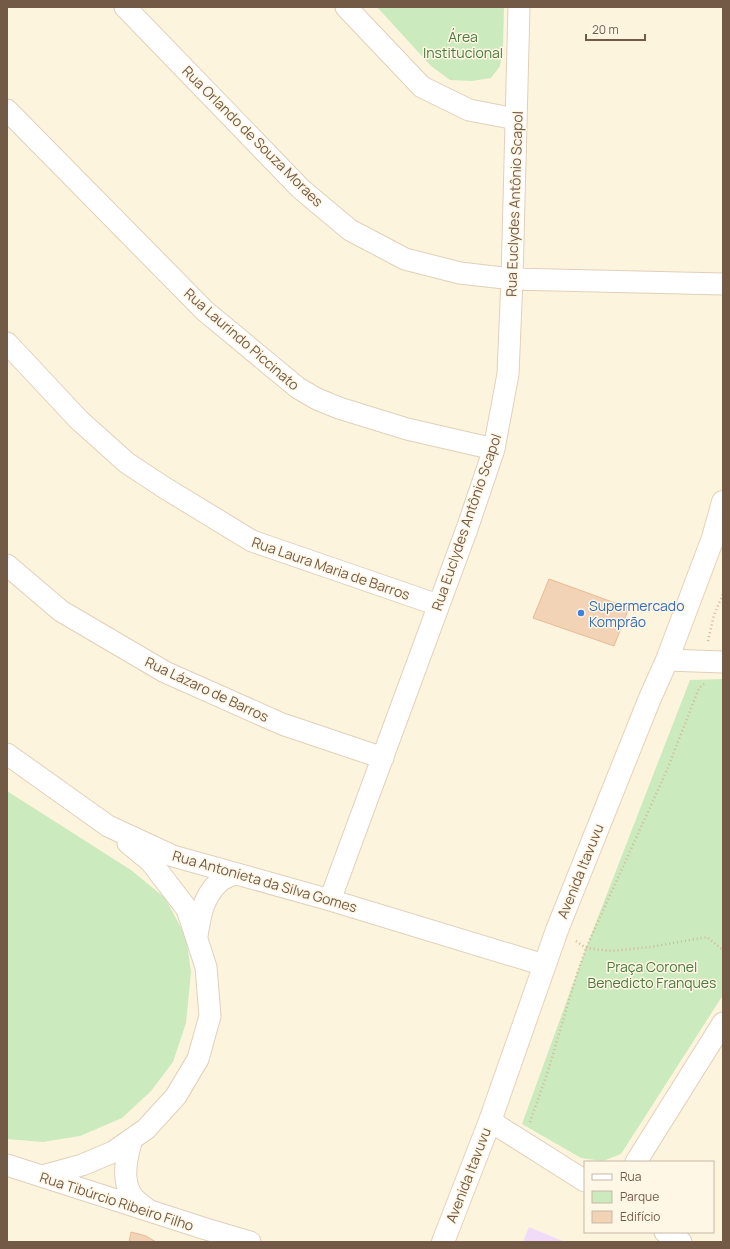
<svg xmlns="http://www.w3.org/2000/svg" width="730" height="1249" viewBox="0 0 730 1249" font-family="Manrope,sans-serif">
<rect width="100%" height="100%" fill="#fdf4de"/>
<path fill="#f0dbf8" d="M529,1227l36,15h-42z"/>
<path fill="#cbeabd" d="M377,7h127l-1,39 -3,20 -9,12 -19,3 -22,-1 -19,-14z
M723,679v316l-102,159 -18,7 -22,-3 -59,-34 64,-176 104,-268z
M7,791l124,79 34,28 21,39 5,35 -5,51 -13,39 -22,29 -29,27 -42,18 -37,6 -36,-3z"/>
<path fill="#f3d3b5" stroke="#e6bb95" d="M549,579l80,29 -15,38 -81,-28z
M131,1232l15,4 10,6h-27z"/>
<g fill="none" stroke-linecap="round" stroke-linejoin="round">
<g stroke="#e0d0ba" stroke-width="23">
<path id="street" d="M125,7l176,182 49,41 55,29 55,14 52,6 211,5
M346,7l76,80 47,23 47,9
M7,110l198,201 93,77 19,11 22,9 68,21 87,20
M7,343l72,77 48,43 38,25 87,53 186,64
M7,565l54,46 104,61 117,52 101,34
M667,660l56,2
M7,754l101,72 65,30 157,44 214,65
M330,900l138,-374 26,-77 14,-75 4,-95 7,-272
M197,936c3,-20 6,-39 22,-54 4,-4 11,-6 16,-8
M490,1121l95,60
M132,1139c-5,16 -11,39 -1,55 3,6 11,11 16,15
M636,1162l87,-139
M7,1165l199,64 44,13
M42,1176l40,-11 31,-13 33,-23 30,-33 22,-37 12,-43 -4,-49 -19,-58 -36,-47 -23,-19
M665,1232l16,10"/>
</g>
<g stroke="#e6d1b8" stroke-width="24">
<path id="secondary" d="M443,1242l47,-121 67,-191 93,-232 17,-38 46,-122 10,-36"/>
</g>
<path stroke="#d7b699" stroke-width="2.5" stroke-dasharray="1 3" stroke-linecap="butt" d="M708,641l6,-26 9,-21
M576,941l10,7 25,3 39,-4 57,-10 16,13
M530,1122l18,-51 27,-91 11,-32 81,-178 32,-82 5,-4"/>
<use href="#street" stroke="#fff" stroke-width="21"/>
<use href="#secondary" stroke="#fff" stroke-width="22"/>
</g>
<circle fill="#3f7fe0" stroke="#fff7e5" stroke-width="1.5" cx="581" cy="613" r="4"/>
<g text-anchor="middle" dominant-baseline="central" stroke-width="3" stroke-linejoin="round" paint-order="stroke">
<g font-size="14" fill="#4b793e" stroke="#fff7e5">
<text x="463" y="36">Área<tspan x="463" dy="16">Institucional</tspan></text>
<text x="652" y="966">Praça Coronel<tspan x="652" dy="16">Benedicto Franques</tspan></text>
</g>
<g font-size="14" fill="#735a46" stroke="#fff7e5">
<text transform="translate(253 136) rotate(45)">Rua Orlando de Souza Moraes</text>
<text transform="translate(514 204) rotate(-88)">Rua Euclydes Antônio Scapol</text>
<text transform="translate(242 339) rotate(41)">Rua Laurindo Piccinato</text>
<text transform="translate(466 522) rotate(-71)">Rua Euclydes Antônio Scapol</text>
<text transform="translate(331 568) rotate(19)">Rua Laura Maria de Barros</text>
<text transform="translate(207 689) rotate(25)">Rua Lázaro de Barros</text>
<text transform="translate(580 871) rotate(-68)">Avenida Itavuvu</text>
<text transform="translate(265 881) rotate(16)">Rua Antonieta da Silva Gomes</text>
<text transform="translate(468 1175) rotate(-69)">Avenida Itavuvu</text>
<text transform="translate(117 1201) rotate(18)">Rua Tibúrcio Ribeiro Filho</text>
</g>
<g font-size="14" fill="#366cbe" stroke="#fff7e5" text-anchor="start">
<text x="589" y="605">Supermercado<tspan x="589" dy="16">Komprão</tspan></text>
</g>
</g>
<rect width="730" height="1249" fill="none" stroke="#735a46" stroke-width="16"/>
<rect x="584" y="1161" width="130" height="72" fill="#fff7e5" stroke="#c7b8a5"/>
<rect x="592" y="1174" width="20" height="6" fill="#ffffff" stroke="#c7b8a5"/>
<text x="620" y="1181" font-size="12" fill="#735a46">Rua</text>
<rect x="592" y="1191" width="20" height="12" fill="#cbeabd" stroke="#c7b8a5"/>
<text x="620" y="1201" font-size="12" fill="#735a46">Parque</text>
<rect x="592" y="1211" width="20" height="12" fill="#f3d3b5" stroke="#c7b8a5"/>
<text x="620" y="1221" font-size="12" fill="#735a46">Edifício</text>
<path d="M586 34v6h59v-6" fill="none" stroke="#735a46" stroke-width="2"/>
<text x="592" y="34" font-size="12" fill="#735a46" stroke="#fff7e5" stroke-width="3" paint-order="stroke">20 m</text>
</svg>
